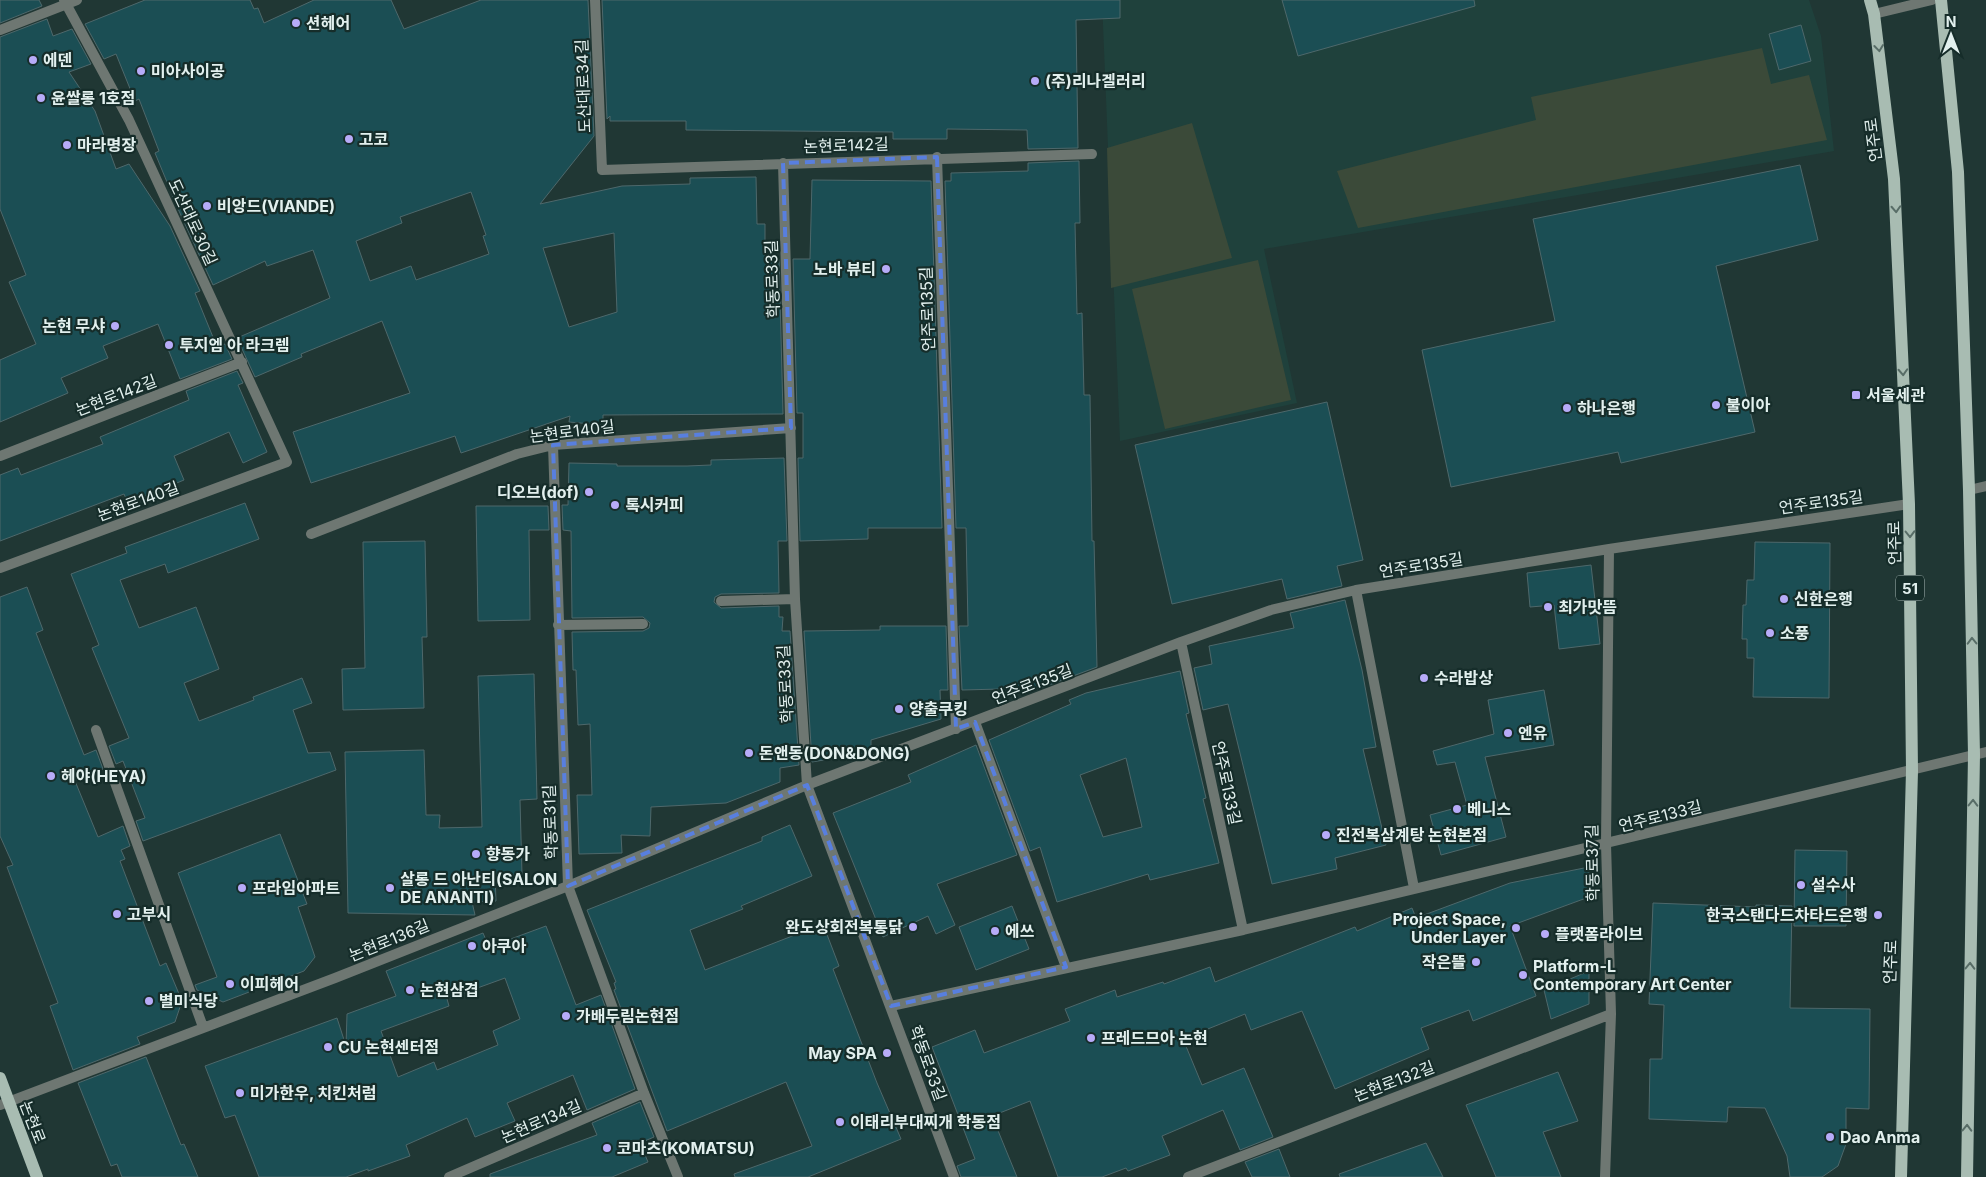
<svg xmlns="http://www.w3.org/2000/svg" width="1986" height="1177" viewBox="0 0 1986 1177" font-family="Inter,'Noto Sans KR',sans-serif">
<rect width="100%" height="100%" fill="#203734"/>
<path fill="#1f413c" d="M1102,0h707l12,36 13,115 -570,98 33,154 -177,38z"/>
<path fill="#3b4a39" d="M1762,48l9,36 38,-9 18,65 -469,88 -21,-57 199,-51 -5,-23z
M1192,123l40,135 -121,30 -4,-140z
M1258,260l33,140 -126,29 -33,-140z"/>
<path fill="#1b4e54" stroke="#4e686b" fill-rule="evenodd" d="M0,0h39l3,6 -42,17z
M145,0h105l4,9 4,-1 6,15 50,-23h77l13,29 77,-29h107l6,136 -54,68 82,-18 68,-2v-6l66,-1 1,47h8v35h14l4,155 -180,1v10l-34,-3 1,-6 -109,37 -6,-17 -144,47 -18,-51 117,-39 -28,-72 -81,33 1,3 -47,20 -18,-39 93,-40 -17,-48 -46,16 -2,-5 -52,24 -34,-74 -24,-58 4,-2 -20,-52 -4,2 -19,-47 -12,5 -19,-35zM471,192l15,43 -3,1 6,18 -73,26 -5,-14 -41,15 -14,-40 46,-18 -2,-6zM614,233l3,79 -48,15 -26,-79z
M602,0h518v18l-44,2 2,128 -50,1 -1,-19 -80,-1v10h-54v-7l-207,-2v-9h-76v-5l-3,3z
M1282,0h192l1,6 -177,50z
M47,19l6,17 19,-7 19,35 -22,8 26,39 21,58 13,-5 41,62 30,65 -5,2 22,54 8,-3 7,15 -52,20 -22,-55 -55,22 5,12 -47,20 7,15 -68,29v-62l36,-16 -27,-62 17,-7 -26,-66v-172z
M1801,25l10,36 -32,9 -10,-36z
M1079,161l1,62h-5l2,91 5,-1 2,82h6l2,146h2l3,126 -56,21 -79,2 -3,-64h9l-2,-98h-10l-11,-347h6v-8l77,-2v-8z
M1800,165l18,75 -102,26 39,166 -134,31 -3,-11 -167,35 -29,-137 133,-29 -22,-102z
M812,180l119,1 11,347h-74v11l-68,2 -2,-83h5v-45h-6l-4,-154h17z
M237,371l6,12 -5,2 29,67 -24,11 -14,-31 -55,24 10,24 -56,23 -4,-9 -124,47v-66l18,-7 3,7 82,-31 -3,-7 89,-37 -3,-9z
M1327,402l36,158 -26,6 5,20 -55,13 -5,-20 -110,25 -37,-159z
M784,458l3,83h-9l1,52 -58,1 -6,3 -1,5 7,6 58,-2v11h4l-1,14h8l9,134 -19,3v14l-54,21 -75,4 -1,29 -29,-1 1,18 -43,1 -2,-59h15l-2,-71 -12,1 -2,-55h-3l-1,-38 71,-1 6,-3 1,-5 -7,-6 -71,1 -1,-87 -8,-1 -1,-25h6l1,-42 48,1v2h70l24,-1v-5z
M245,503l14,36 -91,34 -3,-9 -45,16 19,48 57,-21 23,62 -35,14 15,38 55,-21 -1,-3 49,-19 10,25 -19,7 15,43 22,-1 6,18 -193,71 -7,-20 9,-3 -22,-57 -7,3 -7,-18 20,-8 -37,-90 7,-3 -28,-71 56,-21 -2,-6z
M476,506h72l1,24h-20l1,90 -52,1z
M425,541l2,96h-5l2,71 -81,2 -1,-41 23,-1 -2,-126z
M1755,542l75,1 -1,155 -76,-1 1,-39h-7v-19h-5l1,-34h3l1,-25h7z
M1591,565l9,79 -41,5 -5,-44 -24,2 -3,-34z
M27,587l16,43 -7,3 48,122 12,-5 7,19 -28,12 23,56 25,-11 7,20 -9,4 4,9 -5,2 40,105 6,-3 16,38 -7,21 -38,15 3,7 -67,26 -23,-64 8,-3 -51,-136 6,-2 -13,-29v-239z
M1345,600l17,70 14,77 -13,2 23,96 -51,13 2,11 -65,15 -44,-180 -25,6 -9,-42 18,-4 -3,-18 85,-18 -4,-15z
M880,626h66l2,64h-8l1,29 -70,21v12l-59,10 -8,-131 76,-1z
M1180,671l9,42 -3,1 20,84 -3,1 16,64 -69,17 -2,-6 -91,28 -17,-55 -10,4 -41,-111 82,-36 -2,-4 17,-7zM1126,758l16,69 -39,10 -23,-62z
M534,674l3,125 -17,1 2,75h-27l1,26 -24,1 3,13 -127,-2 -3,-161 79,-2 2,65h14l-1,13 43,-1 -4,-151z
M1544,690l10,55 -69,12 21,80 -65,18 -11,-40 37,-10 -12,-43 -18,3 -4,-14 61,-17 -6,-34z
M976,745l41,110 -80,29 18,41 -19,9 -8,-18 -45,21 -50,-124 78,-31 -3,-7z
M790,825l22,51 -71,30 2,3 -53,21 15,40 118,-46 16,42 -6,3 44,114 24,56 -93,38h-73l-1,-3 78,-28 -26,-64 -119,49 -53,-141 2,-1 -2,-6 2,-1 -29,-72 175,-69v-4z
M280,834l27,70 -9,3 17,50 -11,14 -81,31 -26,-12 -2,-5 22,-8 -39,-104z
M1795,850l52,1 -1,75h-52z
M1589,867v30l-79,29 26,70 -63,25 -4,-11 -48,18 8,21 -94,40 -33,-78 -51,19 -6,-16 -62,25 19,46 42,-17 29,69 -33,13 -17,-40 -61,26 8,19 -42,16 -2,-3 -24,9h-44l-28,-76 -38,15 25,61h-56l-4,-11 18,-7 -43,-112 43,-17 9,23 86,-32 -5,-12 50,-19 2,7 46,-15 1,2 46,-17 5,15 140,-55 2,4 55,-23 4,10 94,-35z
M1653,903l103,4v-2l36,1 -2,102 80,1 -1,100 -23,-1v36l-8,22 -16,11h-32l-3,-21 -22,-48 -37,-1 -1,15 -78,-3 1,-60h12l2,-54 -15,-1z
M1012,906l17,43 -53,21 -17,-43z
M546,926l30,79 25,-10 34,94 -48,21 -14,-35 -66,28 8,18 -40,16 -8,-19 -61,27 4,11 -42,15v-2l-22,8h-87l-24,-62 -10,3 -20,-52 132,-48 9,28 1,-32 49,-18 -10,-25 97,-38 6,14zM505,978l15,41 -27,12 5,14 -61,25 -3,-8 -36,15 -17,-46 68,-25 -2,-7z
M1589,971v33l-38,15 -7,-29z
M146,1057l35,88 3,-1 14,33h-76l-5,-13 -6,2 -33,-83z
M1558,1072l20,49 -35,11 18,45h-65l-30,-72z
M640,1102l14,35 -14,6 8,19 -36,15h-122v-3l107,-39 -5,-12z
M1426,1143l17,34h-103l-1,-3z
M1279,1149l11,28h-38l-7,-15z"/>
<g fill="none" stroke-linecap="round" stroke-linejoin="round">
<path stroke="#6e7772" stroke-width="10" d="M595,0l7,170 490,-16
M1874,14l58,-14
M0,30l77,-30
M937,157l19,572
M783,163l12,436 12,186 147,392
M553,445l15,441 76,207 34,84
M0,456l242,-94
M1969,490l17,-4
M311,534l206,-80 36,-9 238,-17
M0,568l287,-106 -158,-342 -65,-120
M1356,590l58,298
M721,601l74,-2
M558,625l85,-1
M1181,642l62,288
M975,722l91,245
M96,730l107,297
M891,1006l352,-76 743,-178
M0,1105l335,-127 233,-92 239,-101 374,-143 90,-32 85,-20 253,-41 300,-45
M449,1177l195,-84
M1188,1177l423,-163
M1605,1177l6,-163 -5,-170 3,-295"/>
<path stroke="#a8bcb2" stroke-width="12" d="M1870,0l4,14 20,165 15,325 3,267 -11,406
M1941,0l17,172 11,318 5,265 -7,422
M0,1078l37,99"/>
</g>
<defs><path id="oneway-chevron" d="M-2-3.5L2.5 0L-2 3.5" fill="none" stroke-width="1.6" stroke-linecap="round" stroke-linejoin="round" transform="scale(1.25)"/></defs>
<g stroke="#586d67">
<use href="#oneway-chevron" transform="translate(1879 48) rotate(83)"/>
<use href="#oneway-chevron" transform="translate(1896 209) rotate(87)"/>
<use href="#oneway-chevron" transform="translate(1903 372) rotate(87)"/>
<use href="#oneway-chevron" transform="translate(1910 534) rotate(89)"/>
<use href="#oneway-chevron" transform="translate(1972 641) rotate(-91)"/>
<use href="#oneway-chevron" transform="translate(1973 803) rotate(-89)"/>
<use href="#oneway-chevron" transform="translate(1970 966) rotate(-89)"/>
<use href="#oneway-chevron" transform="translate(1967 1128) rotate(-89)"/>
</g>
<path fill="none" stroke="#587fdf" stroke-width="4" stroke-dasharray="10 6" stroke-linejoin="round" d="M937,157l19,572 19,-7 91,245 -175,39 -84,-221 -239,101 -15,-441 238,-17 -8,-265z"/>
<g fill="#b7abf8" stroke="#162d2a" stroke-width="2">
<circle cx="296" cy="23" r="5"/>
<circle cx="33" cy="60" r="5"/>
<circle cx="141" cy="71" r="5"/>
<circle cx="1035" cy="81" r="5"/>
<circle cx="41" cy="98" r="5"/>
<circle cx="349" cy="139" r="5"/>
<circle cx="67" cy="145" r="5"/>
<circle cx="207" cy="206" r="5"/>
<circle cx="886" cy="269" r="5"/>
<circle cx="115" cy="326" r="5"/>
<circle cx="169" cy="345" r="5"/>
<rect x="1851" y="390" width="10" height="10" rx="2.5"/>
<circle cx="1716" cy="405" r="5"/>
<circle cx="1567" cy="408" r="5"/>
<circle cx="589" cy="492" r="5"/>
<circle cx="615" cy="505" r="5"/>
<circle cx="1784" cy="599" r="5"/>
<circle cx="1548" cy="607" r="5"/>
<circle cx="1770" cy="633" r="5"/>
<circle cx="1424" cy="678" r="5"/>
<circle cx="899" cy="709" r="5"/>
<circle cx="1508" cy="733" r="5"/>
<circle cx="749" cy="753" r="5"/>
<circle cx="51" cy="776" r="5"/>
<circle cx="1457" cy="809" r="5"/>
<circle cx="1326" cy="835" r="5"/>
<circle cx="476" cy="854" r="5"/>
<circle cx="1801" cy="885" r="5"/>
<circle cx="242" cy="888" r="5"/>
<circle cx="390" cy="888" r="5"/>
<circle cx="117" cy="914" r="5"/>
<circle cx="1878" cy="915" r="5"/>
<circle cx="913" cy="927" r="5"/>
<circle cx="1516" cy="928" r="5"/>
<circle cx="995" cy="931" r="5"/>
<circle cx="1545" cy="934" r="5"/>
<circle cx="472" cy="946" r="5"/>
<circle cx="1476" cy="962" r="5"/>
<circle cx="1523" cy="975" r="5"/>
<circle cx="230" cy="984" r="5"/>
<circle cx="410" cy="990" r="5"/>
<circle cx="149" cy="1001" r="5"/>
<circle cx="566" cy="1016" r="5"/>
<circle cx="1091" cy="1038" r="5"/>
<circle cx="328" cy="1047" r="5"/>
<circle cx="887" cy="1053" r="5"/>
<circle cx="240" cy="1093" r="5"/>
<circle cx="840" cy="1122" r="5"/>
<circle cx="1830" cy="1137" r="5"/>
<circle cx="607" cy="1148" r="5"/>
</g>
<g text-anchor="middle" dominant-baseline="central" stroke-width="4.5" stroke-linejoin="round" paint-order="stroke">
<rect fill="#162d2a" stroke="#a5b6b3" stroke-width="1" x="1896" y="575.5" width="28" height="25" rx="4"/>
<g font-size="15" font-weight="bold" fill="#e2f0ee">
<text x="1910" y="588">51</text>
</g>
<g font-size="16" font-weight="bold" fill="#e2f0ee" stroke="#162d2a" text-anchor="start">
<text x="306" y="23">션헤어</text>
<text x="43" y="60">에덴</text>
<text x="151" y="71">미아사이공</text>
<text x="1045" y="81">(주)리나겔러리</text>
<text x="51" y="98">윤쌀롱 1호점</text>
<text x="359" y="139">고코</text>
<text x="77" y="145">마라명장</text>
<text x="217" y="206">비앙드(VIANDE)</text>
<text x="876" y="269" text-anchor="end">노바 뷰티</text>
<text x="105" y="326" text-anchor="end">논현 무샤</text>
<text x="179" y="345">투지엠 아 라크렘</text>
<text x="1866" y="395">서울세관</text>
<text x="1726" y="405">불이아</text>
<text x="1577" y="408">하나은행</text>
<text x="579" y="492" text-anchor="end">디오브(dof)</text>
<text x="625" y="505">톡시커피</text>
<text x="1794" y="599">신한은행</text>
<text x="1558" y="607">최가맛뜸</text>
<text x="1780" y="633">소풍</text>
<text x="1434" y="678">수라밥상</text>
<text x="909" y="709">양출쿠킹</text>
<text x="1518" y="733">엔유</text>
<text x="759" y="753">돈앤동(DON&amp;DONG)</text>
<text x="61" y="776">헤야(HEYA)</text>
<text x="1467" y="809">베니스</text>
<text x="1336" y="835">진전복삼계탕 논현본점</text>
<text x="486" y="854">향동가</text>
<text x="400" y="879">살롱 드 아난티(SALON<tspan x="400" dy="18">DE ANANTI)</tspan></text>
<text x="1811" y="885">설수사</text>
<text x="252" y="888">프라임아파트</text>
<text x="127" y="914">고부시</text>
<text x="1868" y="915" text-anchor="end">한국스탠다드차타드은행</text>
<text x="1506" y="919" text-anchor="end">Project Space,<tspan x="1506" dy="18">Under Layer</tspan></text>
<text x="903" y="927" text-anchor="end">완도상회전복통닭</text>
<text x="1005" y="931">에쓰</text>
<text x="1555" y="934">플랫폼라이브</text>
<text x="482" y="946">아쿠아</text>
<text x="1466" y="962" text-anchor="end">작은뜰</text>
<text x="1533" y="966">Platform-L<tspan x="1533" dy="18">Contemporary Art Center</tspan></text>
<text x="240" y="984">이피헤어</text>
<text x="420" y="990">논현삼겹</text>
<text x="159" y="1001">별미식당</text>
<text x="576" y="1016">가배두림논현점</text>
<text x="1101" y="1038">프레드므아 논현</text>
<text x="338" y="1047">CU 논현센터점</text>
<text x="877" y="1053" text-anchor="end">May SPA</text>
<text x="250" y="1093">미가한우, 치킨처럼</text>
<text x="850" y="1122">이태리부대찌개 학동점</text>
<text x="1840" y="1137">Dao Anma</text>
<text x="617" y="1148">코마츠(KOMATSU)</text>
</g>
<g font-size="16" fill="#e2f0ee" stroke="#162d2a">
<text transform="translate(583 86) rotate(-92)">도산대로34길</text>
<text transform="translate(1873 140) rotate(-97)">언주로</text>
<text transform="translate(846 145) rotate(-2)">논현로142길</text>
<text transform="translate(193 222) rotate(65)">도산대로30길</text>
<text transform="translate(772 279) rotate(-92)">학동로33길</text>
<text transform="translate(927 309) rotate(-92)">언주로135길</text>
<text transform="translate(116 395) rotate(-21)">논현로142길</text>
<text transform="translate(572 431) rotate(-7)">논현로140길</text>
<text transform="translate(138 501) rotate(-20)">논현로140길</text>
<text transform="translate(1821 502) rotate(-8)">언주로135길</text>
<text transform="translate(1894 543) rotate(-91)">언주로</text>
<text transform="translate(1421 565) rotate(-9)">언주로135길</text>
<text transform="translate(785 684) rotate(-93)">학동로33길</text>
<text transform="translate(1032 684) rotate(-21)">언주로135길</text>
<text transform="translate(1227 783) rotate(78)">언주로133길</text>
<text transform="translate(1660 816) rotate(-14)">언주로133길</text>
<text transform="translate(550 822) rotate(-92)">학동로31길</text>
<text transform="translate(1592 863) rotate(-91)">학동로37길</text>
<text transform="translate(389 940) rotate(-22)">논현로136길</text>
<text transform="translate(1890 962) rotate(-88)">언주로</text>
<text transform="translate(928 1063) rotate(70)">학동로33길</text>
<text transform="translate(1394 1081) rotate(-21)">논현로132길</text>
<text transform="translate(541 1121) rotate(-23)">논현로134길</text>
<text transform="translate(33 1122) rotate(69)">논현로</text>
</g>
</g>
<g transform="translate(1951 35)" stroke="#162d2a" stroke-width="4" paint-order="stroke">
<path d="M0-4L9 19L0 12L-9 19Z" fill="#e2f0ee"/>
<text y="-8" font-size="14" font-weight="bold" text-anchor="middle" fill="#e2f0ee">N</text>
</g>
</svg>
